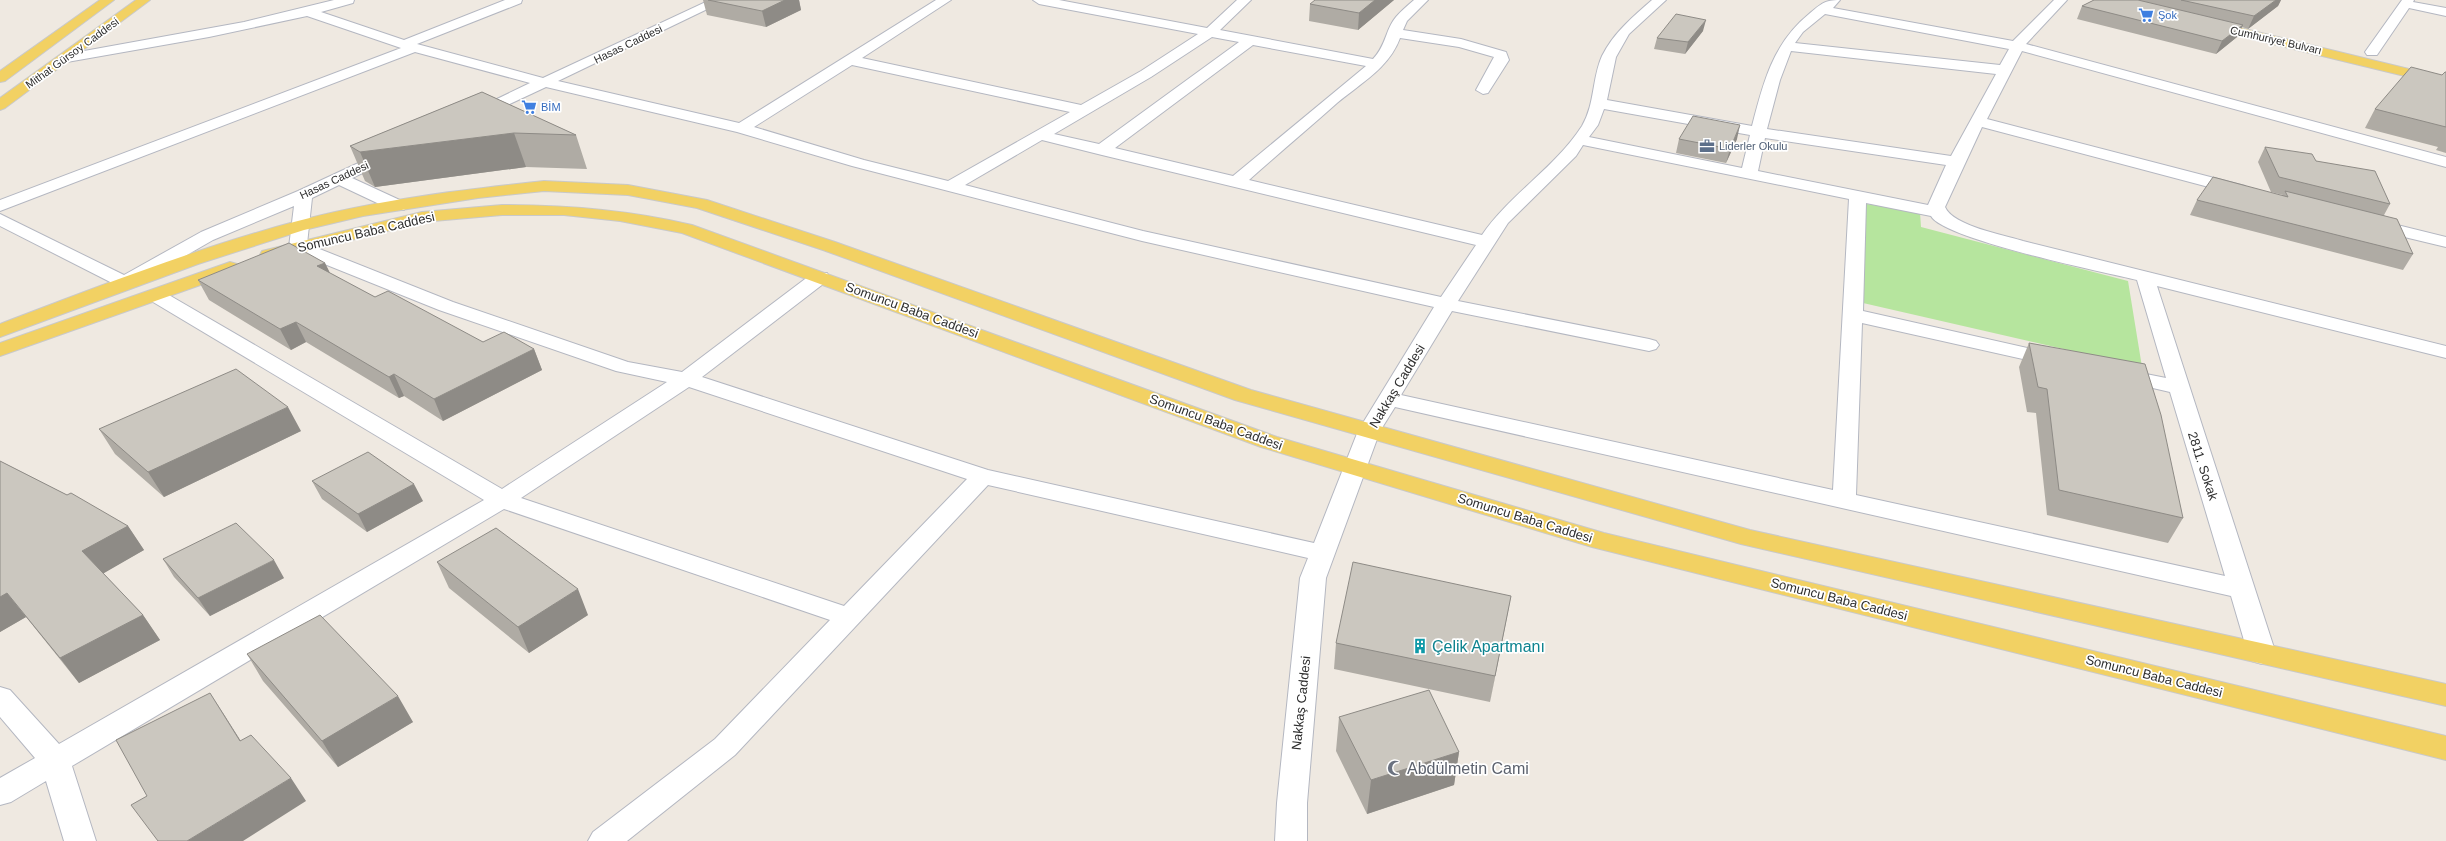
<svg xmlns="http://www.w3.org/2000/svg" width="2446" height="841" viewBox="0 0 2446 841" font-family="Helvetica,sans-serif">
<rect width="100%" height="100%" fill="#efe9e1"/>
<path fill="#b6e59e" d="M1860,203l60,9 1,15 207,54 14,86 -279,-64z"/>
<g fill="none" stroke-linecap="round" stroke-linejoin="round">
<g stroke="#b4b7c1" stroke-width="2">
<path id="minor" d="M334,0h20l-1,3 -32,9 83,28 101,-40h17l-1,3 -104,41 126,34 167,-78h16l-168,81 181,42 197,-123h15l-89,58 219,47 60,-34 57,-37 -159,-30 -6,-4h26l148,28 30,-28h14l-31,30 153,29c14,-15 12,-29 23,-42 5,-6 12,-12 18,-17h14l-21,21 -4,9 58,9 45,13 3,8 -21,33 -5,1 -7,-4 18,-33 -35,-10 -59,-9c-11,30 -39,45 -63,65 -29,26 -59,51 -88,77l233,55c28,-41 73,-67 100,-109 13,-22 10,-48 20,-70 12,-24 31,-39 50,-56h14l-37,34 -13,23 -9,43 145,26c11,-43 21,-83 57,-112 12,-10 15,-14 31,-14l-7,8 180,33 41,-41h13l-41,44 420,113v10l-424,-116 -35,68 258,67 2,4 -2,4 -6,1 -257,-68 -37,80c8,19 59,28 78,34l423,105v12l-289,-72 119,368 -4,7 -10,3 -10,-3 -4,-7 -17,-58 -836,-189 -15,24 -54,147 -19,225v38h-32l2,-38 23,-225 8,-20 -320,-73 -253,270 -108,86h-39l5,-9 122,-93 115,-119 -326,-111 -432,257 24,75h-32l-18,-60 -35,21 -11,3v-27l35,-20 -35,-41v-30l10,3 49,54 425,-244 -336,-201 -3,-4 3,-4h14l340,198 165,-107 -51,-11 -177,-61 -147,-59 -3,-4 5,-41 -81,34 -82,47 -7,2 -124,-63v-12l124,61 77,-43 97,-41 82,-38h12l2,3 -2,3 -40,19 52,24 3,4 -3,4h-12l-53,-25 -27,13 -5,46 146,58 175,60 54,10 131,-99h14l2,4 -2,4 -125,96 286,93 326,73 44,-112 76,-124 -292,-66 -290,-75 -115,-34 -191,-45 -64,30h-10l-3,-3 3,-3 58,-28 -115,-31 -415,159v-11l401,-152 -94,-32 -98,21 -142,25 -7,-4 2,-3 182,-33zM1825,14l184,35 -9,16 -205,-22 8,-11zM1212,37l27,5 -140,102 -45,-10 97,-57zM1253,45l113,21 -133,110 -118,-28zM1791,51l205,23 -45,82 -184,-27 13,-49zM852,65l218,47 -122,69 -84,-21 -110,-33zM1604,109l146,26 -8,33 -153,-31 9,-12zM1765,138l181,27 -18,40 -170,-34zM1042,140l60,15 374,90 -35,52 -298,-66 -178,-46zM1583,145l266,54 -16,291 -432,-95 51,-84 197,40 7,-2 3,-4 -3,-4 -7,-2 -191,-38 50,-78 68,-67zM1866,203l65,13c12,23 172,56 206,64l29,98 -45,-9 -7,2 -4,4 4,4 56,13 55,184 -369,-81 6,-172 192,43 7,-2 3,-4 -3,-4 -7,-2 -191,-43zM689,387l278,92 -123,127 -323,-108z
M2402,0h12l-1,2 33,6v8l-37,-8 -32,47h-10l-2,-3z
M2373,219l73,18v10l-79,-19 -3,-4 3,-4z"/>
</g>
<g stroke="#c9c9c9" stroke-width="2">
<path id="major" d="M100,0h14l-109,81 -5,1v-11z
M136,0h14l-145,108 -5,2v-12z
M2212,21l234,57v8l-239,-58 -2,-3 2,-3z
M544,181l84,4 79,15 128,42 416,148 499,140 696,154v22l-705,-162 -506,-144 -412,-150 -126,-42 -69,-13 -84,-4 -66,7 -115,18 -59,14 -106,34 -198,73v-13c97,-37 194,-75 294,-102 81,-22 166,-32 250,-41z
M502,205c65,0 127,5 190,20l585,212 327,96 842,203v24l-854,-213 -331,-100 -579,-214 -62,-12 -56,-6h-62l-80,7 -153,39 -7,-2 -2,-4 2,-4 160,-39z
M230,262l7,2 2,4 -2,4 -237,84v-13z"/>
</g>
<use href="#minor" fill="#fff" fill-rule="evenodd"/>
<use href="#major" fill="#f2d163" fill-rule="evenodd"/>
</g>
<path fill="#afaba4" d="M703,0h96l2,10 -35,17 -59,-12z
M1394,0l-36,30 -49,-9 1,-17z
M2094,0h187l-3,6 -30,23 -6,-2 -5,10 -21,17 -139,-35 5,-13z
M1703,31l-18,23 -31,-5 3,-11z
M2446,72v81l-10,-3 2,-3 -73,-19 10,-19 67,-34z
M482,92l94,43 11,34 -61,-2 -151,20 -10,-6 -15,-35z
M1679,139h58l-11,24 -50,-10z
M2265,147l51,14 74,43 -6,11 29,39 -10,16 -213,-55 7,-15 85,-4 1,-1 -12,-3 -13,-30z
M325,263l5,11 45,23 108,45 51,7 8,21 -99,51 -39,-25 -5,2 -93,-56 -15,8 -82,-50 -11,-20z
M2029,343l154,175 -15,25 -121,-28 -11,-102 -9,-1 -8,-45z
M99,429l202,2 -137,66 -49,-43z
M0,461l67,34 61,31 16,24 -41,23 40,42 17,25 -81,43 -53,-66 -26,15z
M312,481l111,20 -56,31 -45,-33z
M163,559l121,19 -74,38 -36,-39z
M437,562l151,53 -59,38 -80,-65z
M1511,596l-21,106 -156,-33 2,-26z
M247,654l166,68 -75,45 -75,-86z
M1339,717l120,35 -5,33 -87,29 -31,-63z"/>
<path fill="#8e8b86" d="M781,0h18l2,10 -35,17 -4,-16z
M1375,0h19l-36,30 1,-17z
M2276,0h5l-3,6 -30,23 6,-13z
M1706,20l-3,11 -18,23 3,-12z
M2243,25l-6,12 -21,17 6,-13z
M1740,125l-3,14 -11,24 4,-14z
M514,133l12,34 -151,20 -15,-35z
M325,263l10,20 -18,-17z
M296,322l10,20 -15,8 -11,-21z
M534,349l8,21 -99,51 -9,-22z
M394,374l10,22 -5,2 -10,-21z
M288,407l13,24 -137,66 -16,-25z
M414,484l9,17 -56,31 -9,-18z
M128,526l16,24 -45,26 -17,-25z
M274,560l10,18 -74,38 -12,-18z
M578,589l10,26 -59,38 -11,-26z
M7,593l19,24 -26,15v-35z
M1511,596l-5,26 -16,80 5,-26z
M143,615l17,25 -81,43 -19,-25z
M210,693l15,23 31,49 -16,-24z
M398,696l15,26 -75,45 -16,-26z
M1459,752l-5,33 -87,29 4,-34z
M291,778l15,23 -63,40h-56z"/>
<path fill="#cbc7bf" stroke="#8e8b86" d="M708,0h77l-23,11z
M1315,0h60l-16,13 -49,-9z
M2094,0h44l105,25 -21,16 -140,-35z
M2181,0h95l-22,16z
M1676,14l30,6 -18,22 -31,-4z
M2411,67l31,8 3,-3h1v55l-71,-18z
M482,92l94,43 -62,-2 -154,19 -10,-6z
M1693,116l47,9 -10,24 -51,-10z
M2265,147l47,7 4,7 59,10 15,33 -111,-27z
M2213,177l75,20 -3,-6 112,28 16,35 -216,-54z
M289,243l36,20 -8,3 58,31 13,-6 95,51 21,-10 30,17 -100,50 -40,-25 -5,3 -93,-55 -16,7 -82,-49z
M2029,343l116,21 16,51 22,103 -124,-28 -12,-101 -9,-2z
M236,369l52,38 -140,65 -49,-43z
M368,452l46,32 -56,30 -46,-33z
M0,461l67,34 4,-2 57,33 -46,25 61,64 -83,43 -53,-65 -7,4z
M236,523l38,37 -76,38 -35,-39z
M496,528l82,61 -60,38 -81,-65z
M1353,562l158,34 -16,80 -159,-33z
M320,615l78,81 -76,45 -75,-87z
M1429,690l30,62 -88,28 -32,-63z
M210,693l30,48 11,-6 40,43 -104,63h-29l-27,-36 16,-9 -31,-56z"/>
<defs>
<g id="supermarket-bare" transform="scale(1.2)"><path d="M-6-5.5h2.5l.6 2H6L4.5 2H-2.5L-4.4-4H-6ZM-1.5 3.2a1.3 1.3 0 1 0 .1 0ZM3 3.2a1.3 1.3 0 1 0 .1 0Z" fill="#3f7fe0" stroke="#fff" stroke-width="2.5" paint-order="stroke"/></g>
<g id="office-bare" transform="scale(1.2)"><path d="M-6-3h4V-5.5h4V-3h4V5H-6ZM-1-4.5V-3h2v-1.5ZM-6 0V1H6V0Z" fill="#5c6f8a" stroke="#fff" stroke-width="2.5" paint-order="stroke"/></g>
<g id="building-bare" transform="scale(1.2)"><path d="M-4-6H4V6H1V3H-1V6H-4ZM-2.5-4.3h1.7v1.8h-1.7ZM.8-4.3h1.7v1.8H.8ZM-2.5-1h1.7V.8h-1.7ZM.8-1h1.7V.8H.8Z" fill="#0f9aa8" stroke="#fff" stroke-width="2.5" paint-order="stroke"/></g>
<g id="mosque-bare" transform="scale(1.2)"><path d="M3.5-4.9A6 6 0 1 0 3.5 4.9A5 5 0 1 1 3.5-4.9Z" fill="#6b7280" stroke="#fff" stroke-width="2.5" paint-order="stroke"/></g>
</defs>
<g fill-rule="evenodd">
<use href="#supermarket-bare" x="2146" y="15"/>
<use href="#supermarket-bare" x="529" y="107"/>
<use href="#office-bare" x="1707" y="146"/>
<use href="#building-bare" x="1420" y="646"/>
<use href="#mosque-bare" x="1395" y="768"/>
</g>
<g text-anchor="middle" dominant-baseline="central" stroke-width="3.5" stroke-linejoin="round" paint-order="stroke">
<g font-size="11" fill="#366cbe" stroke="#fff" text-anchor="start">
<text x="2158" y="15">Şok</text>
<text x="541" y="107">BİM</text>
</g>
<g font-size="11" fill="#2e2e2e" stroke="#fff">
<text transform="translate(2276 40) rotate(13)">Cumhuriyet Bulvarı</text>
<text transform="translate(628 44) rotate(-26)">Hasas Caddesi</text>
<text transform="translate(72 53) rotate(-36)">Mithat Gürsoy Caddesi</text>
<text transform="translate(334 180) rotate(-25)">Hasas Caddesi</text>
</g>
<g font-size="11" fill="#4e5e75" stroke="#fff" text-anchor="start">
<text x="1719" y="146">Liderler Okulu</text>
</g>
<g font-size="13" fill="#2e2e2e" stroke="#fff">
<text transform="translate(366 232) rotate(-13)">Somuncu Baba Caddesi</text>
<text transform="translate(912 310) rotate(20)">Somuncu Baba Caddesi</text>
<text transform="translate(1397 386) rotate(-59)">Nakkaş Caddesi</text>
<text transform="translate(1216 422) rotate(20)">Somuncu Baba Caddesi</text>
<text transform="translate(2203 466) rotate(72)">2811. Sokak</text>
<text transform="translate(1525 518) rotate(17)">Somuncu Baba Caddesi</text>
<text transform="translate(1839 599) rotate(14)">Somuncu Baba Caddesi</text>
<text transform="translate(2154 676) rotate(14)">Somuncu Baba Caddesi</text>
<text transform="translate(1301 703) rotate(-84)">Nakkaş Caddesi</text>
</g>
<g font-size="16" fill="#0d838f" stroke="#fff" text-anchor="start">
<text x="1432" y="646">Çelik Apartmanı</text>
</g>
<g font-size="16" fill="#5b616d" stroke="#fff" text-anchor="start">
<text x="1407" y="768">Abdülmetin Cami</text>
</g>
</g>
</svg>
